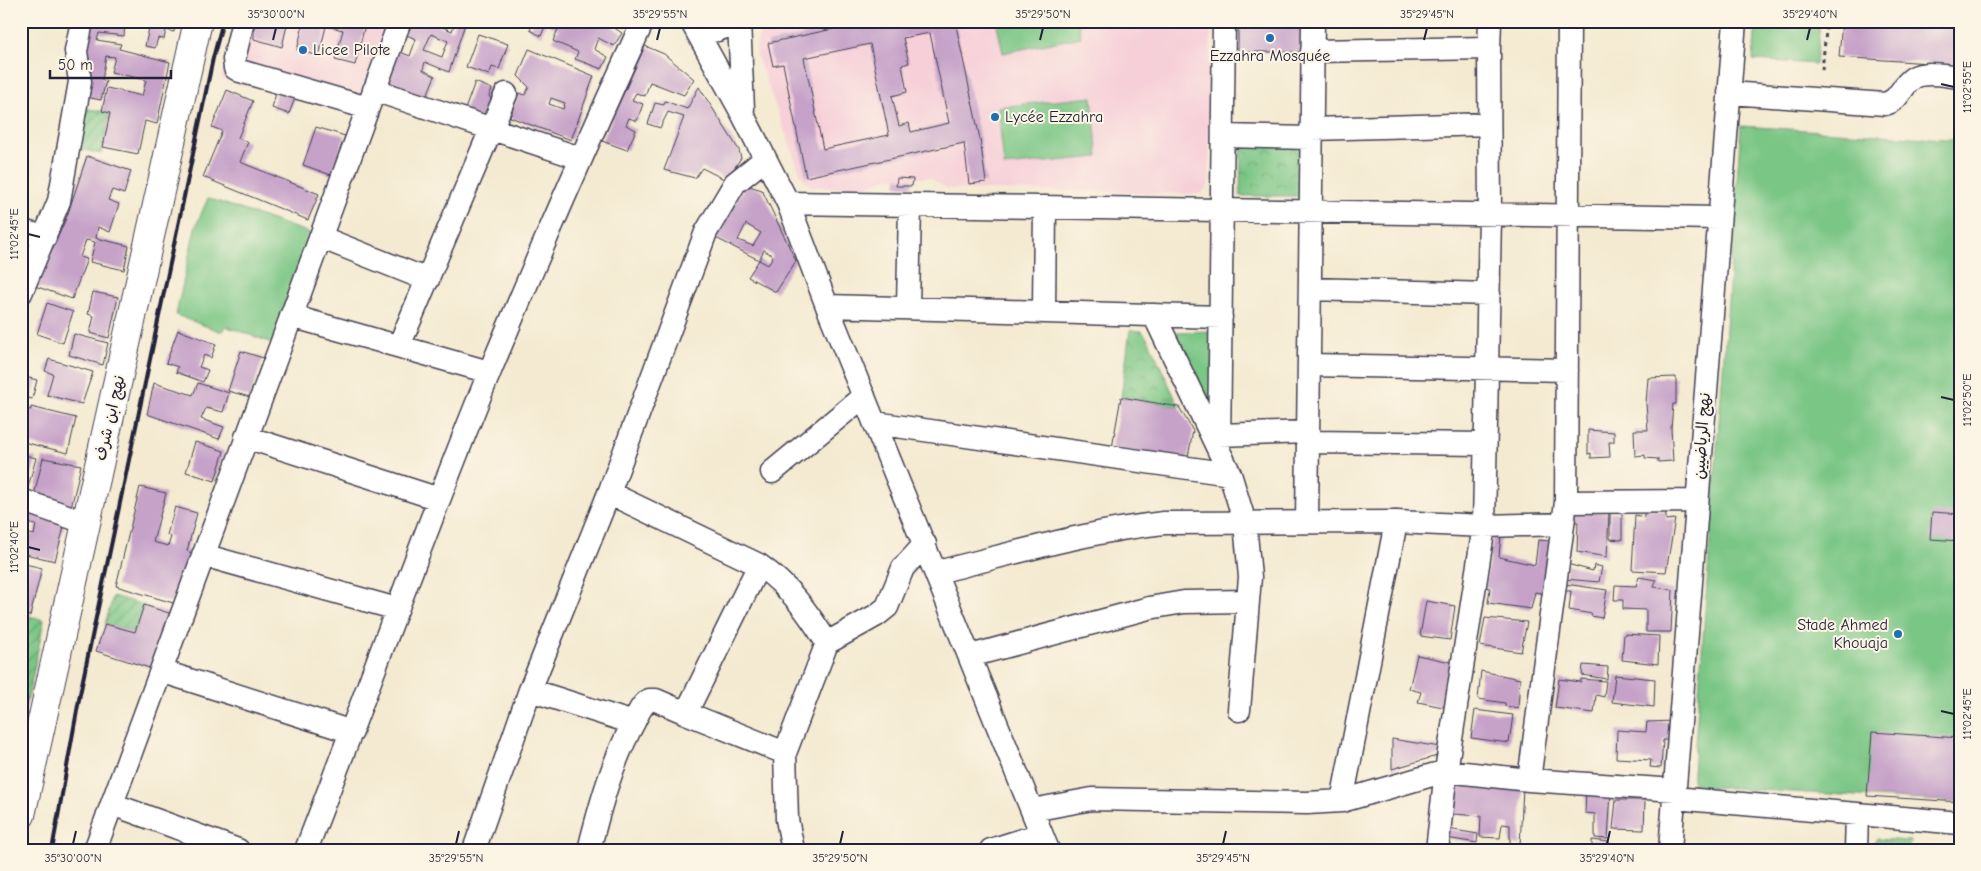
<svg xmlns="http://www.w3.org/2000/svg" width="1981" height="871" viewBox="0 0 1981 871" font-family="'Comic Neue','Playpen Sans Arabic',sans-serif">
<defs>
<pattern id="park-crowns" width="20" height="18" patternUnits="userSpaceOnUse" patternTransform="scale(1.25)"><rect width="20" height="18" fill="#7ac685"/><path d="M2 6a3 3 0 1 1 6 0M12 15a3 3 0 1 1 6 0" fill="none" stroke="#64a06e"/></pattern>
<pattern id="garden-furrows" width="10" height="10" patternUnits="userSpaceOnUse" patternTransform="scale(1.25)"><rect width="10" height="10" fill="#7ac685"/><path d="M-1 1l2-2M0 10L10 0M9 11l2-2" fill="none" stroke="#64a06e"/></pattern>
</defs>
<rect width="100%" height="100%" fill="#fcf5e5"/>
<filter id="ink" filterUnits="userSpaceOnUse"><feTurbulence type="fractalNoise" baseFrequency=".02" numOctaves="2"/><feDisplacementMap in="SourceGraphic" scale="10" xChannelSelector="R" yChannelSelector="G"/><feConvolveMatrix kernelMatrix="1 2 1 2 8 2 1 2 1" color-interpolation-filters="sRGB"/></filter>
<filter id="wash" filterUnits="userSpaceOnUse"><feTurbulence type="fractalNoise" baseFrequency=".0096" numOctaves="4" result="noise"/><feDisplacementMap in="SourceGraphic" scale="20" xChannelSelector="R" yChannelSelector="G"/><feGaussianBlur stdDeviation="1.12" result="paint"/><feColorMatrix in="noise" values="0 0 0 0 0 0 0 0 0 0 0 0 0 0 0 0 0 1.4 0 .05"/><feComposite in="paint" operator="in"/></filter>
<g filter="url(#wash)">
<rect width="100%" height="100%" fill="#f4ead1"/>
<path fill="#f6cfd8" d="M235,21h154l-34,93 -134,-35z
M773,21h438l-2,164 -9,9 -252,-5 -18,-11h-34l-12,1 -19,8h-54l-9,-9 -45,-122 -1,-8 3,-13 10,-11z"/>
<path fill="#7ac685" stroke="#4e7460" d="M996,21h82l3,16 -78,16z
M1756,21h64l-4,43 -63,-4z
M1092,97l6,60 -94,9 -6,-59z
M1741,126l219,14v662l-268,-16z
M208,198l102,35 -35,111 -50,-18 -3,6 -46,-17 19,-87z
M1213,331l-1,69h-4l-31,-63 1,-5z
M1877,839l33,2 -1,9h-37v-6z"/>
<path fill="url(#park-crowns)" stroke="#4e7460" d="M1241,145l60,1 -1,50h-60z
M1130,330l12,1 7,10 30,66 -58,-10z"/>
<path fill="url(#garden-furrows)" stroke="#4e7460" d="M84,108l26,5 -9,41 -25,-6z
M113,596l31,9 -9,27 -30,-8z
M22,614l22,6 -16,79 -7,-1z"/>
<g id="blocks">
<path fill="#c6a2c9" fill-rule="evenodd" d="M86,21l39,1 -1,14 -25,-3 -2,7 24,4 -2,5 51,13 -13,62 -12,-3 -7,33 -35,-7 7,-34 -8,-2 5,-23 35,8 4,-16 -35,-8 4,-15 -9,-1 -4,24 4,1 -5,19 -20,-4z
M137,21h39l-2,11 -8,-2 -2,9 -6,-1 -3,10 -10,-2 4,-18 -13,-3z
M254,21h34l-6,26 -28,-8z
M304,21h62l-11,44 -20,-5 8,-30 -17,-4 -7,30 -22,-6z
M411,21l12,5 2,-5h9l-1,2 19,8 3,-10h11l-17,51 -24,-10 -2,8 12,6 -9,22 -40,-15 12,-32 12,5 6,-17 -12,-5zM431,34l17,7 -6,16 -18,-7z
M534,21h70l18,12 -8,13 -16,-8 -4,11 14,8 -6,12 -27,-10 3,-7 -25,-11 5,-12 -12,-5 -5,12 -11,-6z
M870,21h85l25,118 6,43 -17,2 -5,-41 -158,34 -23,-113 -10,2 -5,-23zM930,33l19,90 -38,9 -2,-9 -10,3 -7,-30 15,-4 -5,-27 7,-2 -6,-25zM870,44l19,91 -66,14 -19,-91z
M1241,21h63l-1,31h-65v-27z
M1842,21h118v44l-121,-8z
M478,34l30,10 -9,25 -7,-2 -3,8 -23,-8z
M645,46l19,8 30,25 -10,16 -34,-13 -5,14 -9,-3 -4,7 11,4 -6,17 -8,-3 -3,7 10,5 -9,20 -25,-9z
M529,49l65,27 -23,64 -61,-23 9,-24 6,2 4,-8 -11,-11zM551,98l14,5 -2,6 -14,-5z
M475,82l17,7 -3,7 5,7 -4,11 -10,4 -16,-6z
M699,87l40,63 2,8 -15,22 -24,-12 -7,10 -31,-8 20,-53 -16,-5 -8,16 -12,-4 7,-21 9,2 1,-4 22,8z
M227,90l26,11 -15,37 10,4 -8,20 79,32 -11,26 -105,-43 19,-46 -10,-4z
M276,93l19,5 -6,16 -17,-6z
M316,127l29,9 -14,39 -28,-10z
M87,156l44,15 -7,23 -12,-4 -4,10 11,4 -9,28 -12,-5 -2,11 33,8 -5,24 -34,-8 5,-20 -9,-2 -6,17 7,2 -15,40 -40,-14 22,-39 13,-30z
M897,178l16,1 -1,7h-16z
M746,185l16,5 34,71 -20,31 -28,-15 11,-17 -45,-23zM746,224l15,9 -8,13 -15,-6zM764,250l9,6 -5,9 -9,-5z
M93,292l25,5 -9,41 -19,-5 4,-17 -6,-2z
M47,303l26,9 -10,31 -26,-9z
M178,330l38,14 -5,14 -7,-3 -5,12 9,3 -5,12 -27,-10 2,-5 -12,-4z
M74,334l34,9 -5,22 -34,-10z
M241,351l22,7 -13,39 -22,-6z
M49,359l44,13 -11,32 -35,-9 6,-21 -8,-3z
M21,376l16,4 -5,19 -11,-3z
M1676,377v27h-3l-2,25 2,32 -15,1v-3l-13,-1v-3l-10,1 -1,-26h14l-2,-27 2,-25z
M154,383l39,12 5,-12 31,10 -6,19 -17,-4 -5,11 23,8 -5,12 -72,-25z
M1121,397l58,10 14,24 -6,31 -75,-14z
M31,407l45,11 -8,35 -45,-11 -2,4v-38l10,2z
M1588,430l26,2v10h-5l1,15 -19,1v-5l-3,1z
M195,442l29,9 -9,30 -29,-9z
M21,454l15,4 -9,33 -6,-2z
M43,458l38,7 -10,43 -37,-13z
M140,487l26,6 -13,49 15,4 3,-9 -4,-2 8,-28 22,6 -10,38 10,4 -17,50 -64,-19z
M1645,507l21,5v8l9,-1 -9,53 -34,-2 3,-55 9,2z
M21,509l44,14 -10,38 -34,-8zM27,523l9,2 -2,10 -9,-2z
M1571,511l38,1 -2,45 -30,-5 1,-30h-7z
M1610,512h12v28l-12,-1z
M1932,512l28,2v27l-30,-2z
M1501,534l-2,23 36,8 3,-25 12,1 -5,53 -10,-2 -4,17 -43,-6 2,-15 -5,-1 8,-49z
M21,563l21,5 -12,48 -9,-2z
M1567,564l26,7 1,-6 8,2 -3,15 -34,-3z
M1639,577l17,3 -2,7 19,3 -2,42h-25v-22l-23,-1v-9h-9l1,-15 21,1z
M1565,584l42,6 -5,28 -11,-2 1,-2 -23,-4 2,-19h-7z
M1426,601l29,5 -5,34 -30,-4z
M144,605l31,10 -19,55 -60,-19 9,-27 30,8z
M1485,618l42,4 -6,30 -41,-6z
M1624,634l35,2 -1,28 -36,-4z
M1417,655l39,8 -8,45 -30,-6 3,-10 -12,-3z
M1583,665l25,2 -1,12 -25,-4z
M1481,671l39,8 -2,29 -13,-2v-3l-27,-4z
M1615,675l40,4 -1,28 -42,-5z
M1559,679l22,3v-3l25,2 -2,16 -8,-2 -2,18 -39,-5z
M21,698l7,1 -6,25h-1z
M1475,710l38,5 -4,28 -38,-5z
M1674,721l-2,19h-9l-2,28 -11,-1 1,-7 -35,-2 1,-28 29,2 1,-10z
M1872,732l88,6v64l-93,-6z
M1392,739l48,8v8l-48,14z
M1456,779l67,9 -3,57 -10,-1v-19l-8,-1 -2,14 -20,-1 1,-21 -28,-2z
M1586,790l25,2 -3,47 -13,-1v-24l-10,-1z
M1616,800h29l-1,30 -31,-1z
M1448,829l30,5 -1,9 -31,-5z
M1592,840l17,2 -1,8h-16z"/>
</g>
</g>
<g filter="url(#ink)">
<use href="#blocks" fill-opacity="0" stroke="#424052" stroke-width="1"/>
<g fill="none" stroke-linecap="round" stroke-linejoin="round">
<g stroke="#424052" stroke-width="25">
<path id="minor" d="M243,21l-9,38 1,9 5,3 128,37
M691,21l52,94 45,88 39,103 221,544
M692,21c13,14 28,12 41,0
M739,21l4,88
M1312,51l177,-3
M374,90l206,68
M1729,93l156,11c15,-4 16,-18 28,-26 12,-8 33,-2 47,-1
M1311,129l178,-5
M1223,136l88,2
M788,203l931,15
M21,231l24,6
M320,237l108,43
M1310,289l179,5
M21,293l38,-92 21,-119 -4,-31 6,-30
M827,306l394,11
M908,308l2,-103
M1044,312l1,-105
M1154,315l76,159 15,49 5,54 -11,133
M291,316l198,56
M399,346l107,-252
M1309,365l258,5
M875,423l355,51
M1219,435l89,-3
M246,437l193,62
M1308,442l177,2
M1219,451l5,-430
M772,472l92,-76
M21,500l66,23
M1566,502l131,-1
M1307,522l6,-501
M203,555l194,54
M759,565c30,21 49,47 68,78
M937,572c75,-18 150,-41 227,-49l232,-1 88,4 79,-2
M970,656l179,-48 35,-6 63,-1
M161,671l191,61
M530,690l103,33
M686,713l99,40
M1529,780l37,-278 3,-481
M1674,798l286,25
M1342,801l54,-279
M112,804l126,46
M1032,810l60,-11 215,4 35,-2 104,-30 83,9 146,10
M95,850l305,-829
M306,850c62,-160 119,-321 184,-479 49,-118 100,-234 153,-350
M474,850l56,-160 79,-197 97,-261 29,-49 30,-24
M589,850c11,-44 23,-88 45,-128 4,-8 7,-17 15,-22h7l30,13 73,-148 -150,-72
M793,850l-6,-31 -2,-66 42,-110 50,-28 10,-8 16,-39 22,-24
M991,850l50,-16
M1437,850l9,-79 38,-245 6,-311 -1,-167 1,-27
M1670,850l65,-829
M1856,850l1,-36"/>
</g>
<g stroke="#424052" stroke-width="30">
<path id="major" d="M21,815l177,-794"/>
</g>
<path stroke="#424052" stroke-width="3" stroke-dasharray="4 4" stroke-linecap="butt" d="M1822,70l5,-49"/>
<use href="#minor" stroke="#fff" stroke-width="22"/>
<use href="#major" stroke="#fff" stroke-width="28"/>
<path stroke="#22223b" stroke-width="4" d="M52,850l28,-156 133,-636 10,-37"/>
</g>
</g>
<path fill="none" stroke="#22223b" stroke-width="2" d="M273,40l3,-12M657,40l3,-12M1040,40l3,-12M1424,40l3,-12M1807,40l3,-12M1941,84l13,3M28,234l12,3M1941,397l13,3M28,547l12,3M1941,711l13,3M73,844l3,-13M456,844l3,-13M840,844l3,-13M1223,844l3,-13M1607,844l3,-13"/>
<g fill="#1f6fb2" stroke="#fcf5e5" stroke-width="2">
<circle cx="1270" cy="38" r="5"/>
<circle cx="303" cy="50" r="5"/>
<circle cx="995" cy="117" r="5"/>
<circle cx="1898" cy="634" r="5"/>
</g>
<g text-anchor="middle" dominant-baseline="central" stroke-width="4" stroke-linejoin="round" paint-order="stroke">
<g font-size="16" fill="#22223b" stroke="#fcf5e5" text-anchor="start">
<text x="313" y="50">Licee Pilote</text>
<text x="1270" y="56" text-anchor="middle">Ezzahra Mosquée</text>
<text x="1005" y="117">Lycée Ezzahra</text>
<text x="1888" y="625" text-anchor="end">Stade Ahmed<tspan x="1888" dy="18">Khouaja</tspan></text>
</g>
<g font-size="16" fill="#22223b" stroke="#fcf5e5">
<text transform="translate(110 418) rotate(-77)">نهج ابن شرف</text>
<text transform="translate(1702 436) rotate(-86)">نهج الرياضيين</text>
</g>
</g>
<rect width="1981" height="871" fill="none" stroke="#fcf5e5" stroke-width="55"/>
<path d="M50 70v8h121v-8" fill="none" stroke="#22223b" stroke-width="2.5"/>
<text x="58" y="70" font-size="15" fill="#22223b" stroke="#fcf5e5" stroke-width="4" paint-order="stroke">50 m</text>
<rect x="28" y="28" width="1926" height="816" fill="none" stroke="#22223b" stroke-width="2"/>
<g font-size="12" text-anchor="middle" fill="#22223b">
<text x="276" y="18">35°30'00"N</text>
<text x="660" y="18">35°29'55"N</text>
<text x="1043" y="18">35°29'50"N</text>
<text x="1427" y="18">35°29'45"N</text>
<text x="1810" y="18">35°29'40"N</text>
<text transform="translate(1967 87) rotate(-90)" y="4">11°02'55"E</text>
<text transform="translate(14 234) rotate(-90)" y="4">11°02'45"E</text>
<text transform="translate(1967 400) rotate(-90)" y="4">11°02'50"E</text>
<text transform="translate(14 547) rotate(-90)" y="4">11°02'40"E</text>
<text transform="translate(1967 714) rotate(-90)" y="4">11°02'45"E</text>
<text x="73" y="862">35°30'00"N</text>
<text x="456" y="862">35°29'55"N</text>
<text x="840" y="862">35°29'50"N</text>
<text x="1223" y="862">35°29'45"N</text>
<text x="1607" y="862">35°29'40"N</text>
</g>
</svg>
